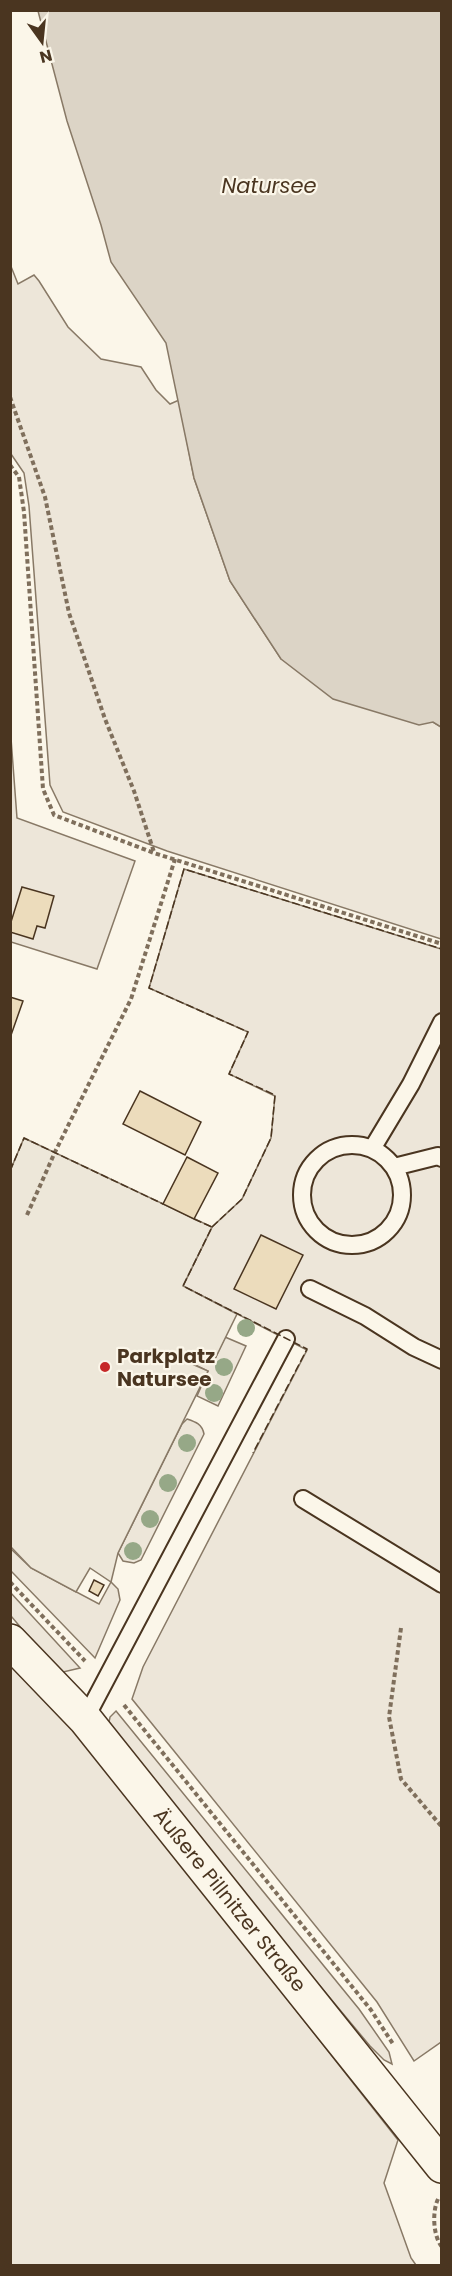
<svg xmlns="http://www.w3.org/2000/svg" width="452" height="2276" viewBox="0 0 452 2276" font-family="Poppins,sans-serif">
<rect width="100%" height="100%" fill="#fbf6e9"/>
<path fill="#ede6d9" stroke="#887966" stroke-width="1.5" d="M10,264l8,20 16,-9 5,6 29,46 33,32 40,8 15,23 14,14 9,-4 15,78 36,103 51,78 152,63 8,5v212l-274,-88 -104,-39 -13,-27 -21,-279 -5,-33 -13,-19z
M10,725l7,93 118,43 -38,108 -86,-27z
M184,869l257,80v1093l-27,19 -37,-59 -245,-303 11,-32 164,-317 -124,-64 29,-59 30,-28 29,-61 4,-42 -46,-22 19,-42 -99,-44z
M225,1337l21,9 -28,60 -21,-10 11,-25 -25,-12 4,-8 26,12z
M187,1419c9,3 15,5 17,15l-63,126 -7,3 -11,-2 -5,-8 64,-129z
M10,1548l21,20 68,36 12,-22 7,7 2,11 -25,58 -84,-87z
M10,1592l70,76 -21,5 -48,-57z
M11,1662l63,66 324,412 -14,43 27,75 5,7h-405z
M116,1711l243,298 30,43 3,12 -8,-4 -14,-14 -259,-311 -3,-8 2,-10z"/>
<path fill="#ede7d9" stroke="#887966" stroke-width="1.5" d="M24,1138l188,89 -29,59 54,28 -24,49 -26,-12 -4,9 25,11 -90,182 -7,29 -21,-14 -14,24 -45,-24 -20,-21 -1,-376z"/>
<path fill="#dcd4c6" stroke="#887966" stroke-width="1.5" d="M38,11h403v716l-8,-5 -14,3 -86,-26 -52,-40 -51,-78 -36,-103 -28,-135 -55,-81 -10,-37 -34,-104z"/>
<path fill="#ecdcbc" stroke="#4a3520" stroke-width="1.5" d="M22,887l32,9 -9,32 -8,-2 -4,13 -23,-7v-7z
M10,997l13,4 -13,37z
M140,1091l61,31 -16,33 -62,-31z
M187,1157l31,16 -24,46 -31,-15z
M261,1235l42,20 -27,54 -42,-20z
M94,1580l10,5 -6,11 -9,-5z"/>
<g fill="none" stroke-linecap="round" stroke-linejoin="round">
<g stroke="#4a3520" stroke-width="20">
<path id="service" d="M302 1195a50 50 0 1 1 100 0a50 50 0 1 1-100 0Z
M372,1149l39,-65 31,-62
M394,1167l44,-11 4,2
M310,1289l55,27 49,31 28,13
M303,1499l139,85
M85,1719l201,-380"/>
</g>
<g stroke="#4a3520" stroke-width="36">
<path id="secondary" d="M10,1641l75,78 357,447"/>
</g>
<path stroke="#7f6f5c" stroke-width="4" stroke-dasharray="4.5 3" stroke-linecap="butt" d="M10,397l35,100 24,116 36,106 29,72 20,61
M10,465l9,12 5,35 19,277 11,26 100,38 288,91
M27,1215l28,-63 76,-153 44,-140
M10,1582l75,79
M401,1628l-12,89 12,62 41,48
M124,1705l247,305 22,34
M438,2199c-6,13 -5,37 4,48"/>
<use href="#service" stroke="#fbf6e9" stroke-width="16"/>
<use href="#secondary" stroke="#fbf6e9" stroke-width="33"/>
<path stroke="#4a3520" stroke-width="1.5" stroke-dasharray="8 3" stroke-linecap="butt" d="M10,1171l14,-33 139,66
M194,1219l18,8 -29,59 124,63 -54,104
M212,1227l30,-28 29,-61 4,-43 -46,-21 19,-42 -99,-44 35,-119 258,80"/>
</g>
<g fill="#96a887">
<circle cx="246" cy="1328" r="9"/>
<circle cx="224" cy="1367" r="9"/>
<circle cx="214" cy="1393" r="9"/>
<circle cx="187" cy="1443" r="9"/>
<circle cx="168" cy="1483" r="9"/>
<circle cx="150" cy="1519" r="9"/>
<circle cx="133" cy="1551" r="9"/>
</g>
<circle fill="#c62828" stroke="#fbf6e9" stroke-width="2" cx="105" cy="1367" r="6"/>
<g text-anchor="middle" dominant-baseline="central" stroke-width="4.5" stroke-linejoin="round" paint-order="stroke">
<g font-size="20" font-weight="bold" fill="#4a3520" stroke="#fbf6e9" text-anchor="start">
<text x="117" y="1356">Parkplatz<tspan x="117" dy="23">Natursee</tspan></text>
</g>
<g font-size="20" fill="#4a3520" stroke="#fbf6e9">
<text transform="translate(230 1900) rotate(51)">Äußere Pillnitzer Straße</text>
</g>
<g font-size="21" font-style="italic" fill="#4a3520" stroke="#fbf6e9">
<text x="269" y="185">Natursee</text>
</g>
</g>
<rect width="452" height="2276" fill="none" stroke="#4a3520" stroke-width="24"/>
<g transform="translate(42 42) rotate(165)" stroke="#fbf6e9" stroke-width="4.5" paint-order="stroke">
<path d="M0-4.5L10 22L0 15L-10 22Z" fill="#4a3520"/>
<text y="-9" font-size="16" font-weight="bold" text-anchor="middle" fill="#4a3520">N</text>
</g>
</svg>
